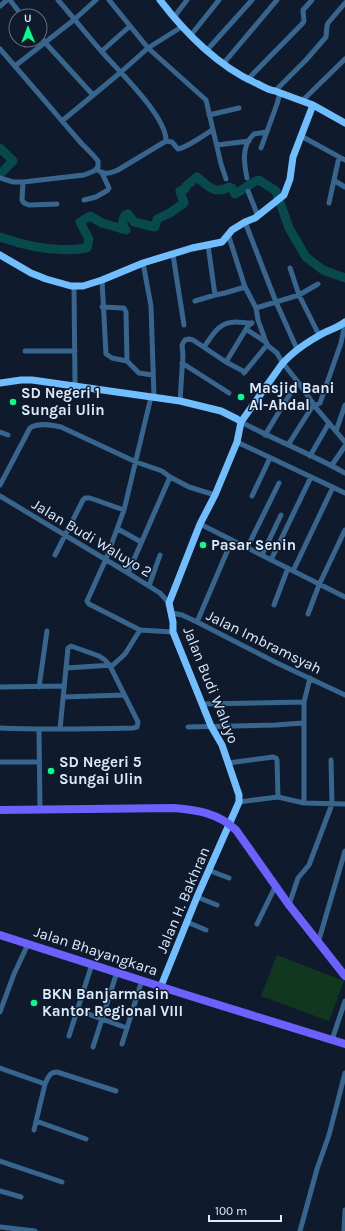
<svg xmlns="http://www.w3.org/2000/svg" width="345" height="1231" viewBox="0 0 345 1231" font-family="Karla,sans-serif">
<rect width="100%" height="100%" fill="#0f1b2c"/>
<path fill="#123720" d="M277,955l67,26 -15,40 -68,-25z"/>
<g fill="none" stroke-linecap="round" stroke-linejoin="round">
<path stroke="#07494d" stroke-width="9" d="M0,148l13,13 -13,13
M0,237c28,10 58,16 87,11l2,-9 -9,-17 10,-6 12,7 24,7c-4,-5 -4,-10 -1,-15l3,-1 6,8 21,5 2,-8 13,-6 14,-10 -4,-12 5,-2 1,-3 11,-9c11,9 17,18 32,10l3,1 3,6 21,-13 3,-1 17,11 13,37 17,29 17,13 22,8"/>
<path stroke="#37658e" stroke-width="5" d="M10,0l12,16
M58,0c15,17 29,35 44,52 16,18 65,65 64,89
M109,0l39,48 58,52 15,64 5,15
M0,6l7,-6
M174,17l13,-17
M191,35l28,-35
M40,37l53,58
M0,49l39,45 23,27 20,23 11,11 5,6v6l-2,2
M207,50l45,-50
M102,51l28,-25
M223,64l54,-64
M15,66l60,-47 21,-19
M247,80l55,-56 2,-3 -1,-11 9,-10
M275,91l31,-31 20,-23 1,-11 1,-3 17,-20
M302,101l43,-42
M209,115l30,-7
M62,121l59,-49 27,-24 35,-22
M301,136l44,24
M217,145l32,-4
M261,148l16,-44 3,-11
M96,169c8,6 13,5 22,1l48,-29 6,1 6,7c7,-1 27,-14 34,-19
M0,178l13,4h10l61,-7 10,-4 2,-2
M247,178c-3,-15 -6,-32 7,-44l12,-2
M335,181l10,6
M23,182l-1,18 2,3 5,2 28,-1
M248,191l10,25
M84,200l12,-3 12,-7 1,-2 -7,-15
M329,203l10,-46
M245,222l31,80 21,47
M228,234l17,53 11,21 2,12 9,25 10,8 5,9 16,20 19,27 28,33
M208,245l7,50 10,-2 20,-6
M173,255l11,70
M143,263l8,43 3,91
M290,268l9,27 20,40
M102,280l4,74 6,4 15,3 12,12 14,2
M74,286l1,99
M195,301l20,-6
M102,307l22,1 2,4 1,49
M256,308l43,-13 19,-11
M246,329l21,14
M204,347c9,-12 14,-25 32,-25 5,0 10,1 16,1
M25,351h50
M226,362l22,-36 4,-3
M182,363l47,30
M244,373l23,-28
M151,397l-27,113 -18,49 -19,42 2,3 51,26 33,2
M180,401l3,-46 -1,-10 3,-5 4,-1 4,1 33,22 19,10
M241,422c34,18 70,32 104,51
M336,431l9,-26
M0,432l8,3
M265,435l20,-33 13,-20
M237,442l108,51
M288,445l24,-38 8,-4 21,-60 4,-20
M310,456l19,-33
M332,465l13,-19
M0,485l30,-57c8,-6 22,-3 31,-1l75,35 26,9 8,6 19,10 26,8
M0,496l128,77 32,20 9,10
M252,496l18,-38
M200,524l145,73
M118,529l23,13
M247,548l32,-65
M55,555l28,-55 2,-2h5l34,12
M262,555l19,-40
M271,560l40,-83
M293,571l40,-84
M128,573l42,-96
M149,586l11,-31
M274,605l14,-37
M172,613l10,2 15,7 80,41 68,32
M308,614l11,-29 26,-55
M197,622l35,-82
M66,668l47,-3 12,-11 15,-24
M0,687l64,-1
M39,687l8,-56
M63,697l61,-2
M202,704l102,-2
M188,727l88,-2 27,-2
M0,728c45,2 89,1 133,0l4,-1 1,-5 -28,-56 -5,-6 -6,-4 -28,-10 -3,2 -8,81
M39,730l1,80
M0,762h39
M228,763l45,-6 3,1 1,2 1,37
M239,802l39,-5 26,6 41,1
M304,803v-101l6,-24
M208,870l21,8
M197,897l20,8
M289,905l9,-27 11,-13 23,-61 -1,-44
M187,922l19,8
M257,924l19,-39
M318,943l27,-92
M77,1010l50,18
M0,1012l14,-38 14,-30
M69,1036l23,-72
M332,1040l13,-39
M122,1044l20,-64
M93,1047l24,-75
M0,1068l45,16 -11,46
M45,1084c3,-6 4,-12 12,-12l59,19
M36,1121l50,18
M0,1161l62,21
M0,1191l21,6
M0,1227l35,4
M300,1231l17,-62 12,-34 16,-62
M344,1231l1,-21"/>
<path stroke="#71beff" stroke-width="7" d="M160,0c25,33 60,68 98,84 6,3 11,6 17,7l38,14 32,18
M0,255l31,18 15,6 25,7h12l19,-6 41,-17 49,-15 30,-6 10,-12 13,-8 10,-4 29,-23 6,-16 3,-22 20,-52
M0,383l21,-3h11l148,21 41,10 16,8 4,3
M161,986l36,-89 42,-95v-7l-17,-50 -11,-19 -38,-94v-10l-4,-19 31,-79 15,-29 22,-53 4,-20 36,-51c10,-16 27,-27 43,-36 8,-5 18,-7 25,-13"/>
<path stroke="#6b61ff" stroke-width="8" d="M0,810l174,-2c23,2 44,5 62,22l53,75 56,71
M0,935l190,61 155,48"/>
</g>
<g fill="#06ff8b" stroke="#0f1b2c" stroke-width="1.5">
<circle cx="241" cy="397" r="4"/>
<circle cx="13" cy="402" r="4"/>
<circle cx="203" cy="545" r="4"/>
<circle cx="51" cy="771" r="4"/>
<circle cx="34" cy="1003" r="4"/>
</g>
<g text-anchor="middle" dominant-baseline="central" stroke-width="3" stroke-linejoin="round" paint-order="stroke">
<g font-size="15" font-weight="bold" fill="#daebff" stroke="#0f1b2c" text-anchor="start">
<text x="249" y="388">Masjid Bani<tspan x="249" dy="17">Al-Ahdal</tspan></text>
<text x="21" y="393">SD Negeri 1<tspan x="21" dy="17">Sungai Ulin</tspan></text>
<text x="211" y="545">Pasar Senin</text>
<text x="59" y="762">SD Negeri 5<tspan x="59" dy="17">Sungai Ulin</tspan></text>
<text x="42" y="994">BKN Banjarmasin<tspan x="42" dy="17">Kantor Regional VIII</tspan></text>
</g>
<g font-size="15" fill="#daebff" stroke="#0f1b2c">
<text transform="translate(92 538) rotate(31)">Jalan Budi Waluyo 2</text>
<text transform="translate(264 642) rotate(26)">Jalan Imbramsyah</text>
<text transform="translate(211 685) rotate(68)">Jalan Budi Waluyo</text>
<text transform="translate(183 900) rotate(-67)">Jalan H. Bakhran</text>
<text transform="translate(96 951) rotate(18)">Jalan Bhayangkara</text>
</g>
</g>
<g transform="translate(28 28) rotate(359)"><circle r="19" fill="#0f1b2c" stroke="#606e80"/>
<path d="M0-3L7 15L0 10L-7 15Z" fill="#06ff8b"/>
<text y="-6" font-size="11" font-weight="bold" text-anchor="middle" fill="#daebff">U</text>
</g>
<path d="M209 1215v6h72v-6" fill="none" stroke="#daebff" stroke-width="2"/>
<text x="215" y="1215" font-size="12" fill="#daebff" stroke="#0f1b2c" stroke-width="3" paint-order="stroke">100 m</text>
</svg>
